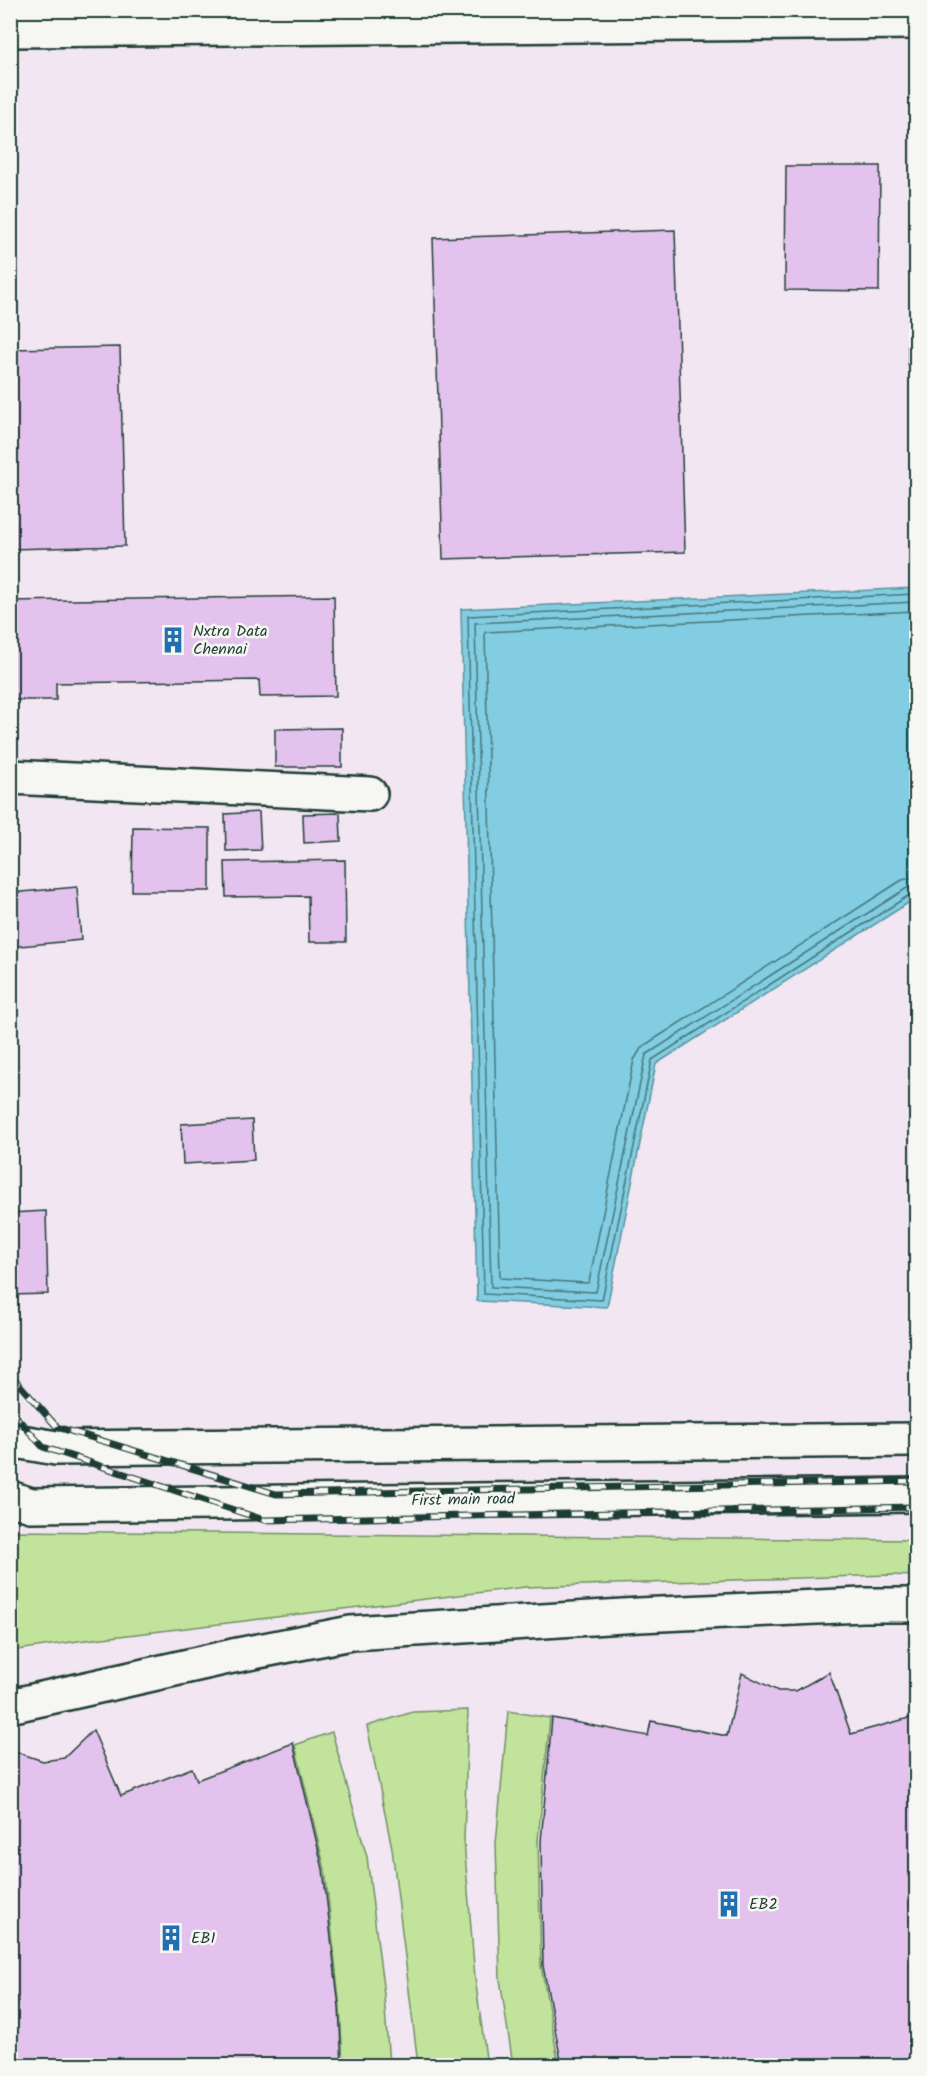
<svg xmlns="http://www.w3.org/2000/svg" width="927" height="2076" viewBox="0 0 927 2076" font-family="Kalam,sans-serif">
<rect width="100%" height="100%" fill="#f6f6f2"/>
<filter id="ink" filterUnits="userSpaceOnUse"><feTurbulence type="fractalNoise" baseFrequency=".0167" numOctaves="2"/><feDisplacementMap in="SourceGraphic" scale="12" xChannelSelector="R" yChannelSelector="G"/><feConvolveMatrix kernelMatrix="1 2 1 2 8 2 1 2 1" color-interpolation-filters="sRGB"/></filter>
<g filter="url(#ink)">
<path fill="#f1e6f1" d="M11,11h905v2054l-905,1z"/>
<path fill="#c2e39c" stroke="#709068" stroke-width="1.5" d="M11,1531l905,9v36l-28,-1 -363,12 -447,54 -67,10z
M468,1710l-4,131 11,137 12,87h-69l-26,-217 -25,-122 46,-14z
M508,1711l42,7 -12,122 3,126 18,99h-46l-13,-86 -4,-135z
M332,1732l35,125 17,138 5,70h-46l-3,-57 -15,-138 -30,-125z"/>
<path fill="#82cde2" stroke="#5a939c" stroke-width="1.5" d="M916,588v310l-260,166 -49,243 -130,-6 -16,-692z"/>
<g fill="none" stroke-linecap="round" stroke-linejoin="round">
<path stroke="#47777a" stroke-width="1.5" d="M916,594l-448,22 16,678 118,6 50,-240 259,-166 5,-1
M916,602l-441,21 16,664 105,5 50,-237 261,-167 9,-2
M916,611l-431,21 15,646 86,5 3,-1 45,-222 8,-13 260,-167 14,-3"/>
</g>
<path fill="#e4c2ee" stroke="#1f3d34" stroke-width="1.5" d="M786,166h94l-1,125 -94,-1z
M675,230l10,322 -242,7 -10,-321z
M908,320h8v44h-8z
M120,347l5,199 -115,3v-200z
M334,596l2,100 -76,1 -1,-17 -203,3v17h-46v-99z
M342,728v39h-67v-38z
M259,812l2,38 -35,1 -1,-37z
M340,813l1,28 -37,2 -1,-29z
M133,827l77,1v63h-78z
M345,860l1,82h-37l-1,-46 -82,1 -1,-35z
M77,887l4,53 -71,7v-54z
M252,1120l2,40 -71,4 -2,-40z
M46,1211l2,83 -38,1v-82z
M829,1672l22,62 65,-18v350h-354l-19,-100 -2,-125 11,-123 96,18 3,-15 76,15 15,-63 36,18h18z
M93,1730l28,66 71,-28 5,12 96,-37 30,126 16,138 3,59h-332v-316l33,11 21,-3z"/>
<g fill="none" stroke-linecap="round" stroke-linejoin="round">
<g stroke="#1f3d34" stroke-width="38">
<path id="minor" d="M10,30l906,-8
M10,777l360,17
M10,1440l46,8 860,-8
M10,1498l21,7 885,-10
M10,1706l223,-50 118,-23 288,-18 224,-10h53"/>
</g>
<use href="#minor" stroke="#f6f6f2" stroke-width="33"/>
<g stroke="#1f3d34" stroke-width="7">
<path id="rail" d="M10,1374l47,53 219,67 640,-13
M10,1410l33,37 221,73 652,-13"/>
</g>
<use href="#rail" stroke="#f6f6f2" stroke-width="4.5" stroke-dasharray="14" stroke-linecap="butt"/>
</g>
</g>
<defs>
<g id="building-bare" transform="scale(2.07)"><path d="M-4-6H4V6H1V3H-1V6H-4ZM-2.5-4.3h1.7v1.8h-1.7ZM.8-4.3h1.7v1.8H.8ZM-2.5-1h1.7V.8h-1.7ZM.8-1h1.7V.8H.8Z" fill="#1f6fb2" stroke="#f6f6f2" stroke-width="2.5" paint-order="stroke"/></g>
</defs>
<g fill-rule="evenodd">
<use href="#building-bare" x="173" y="640"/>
<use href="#building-bare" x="729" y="1904"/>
<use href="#building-bare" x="171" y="1938"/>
</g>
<g text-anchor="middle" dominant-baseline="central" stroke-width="5" stroke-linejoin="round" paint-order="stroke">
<g font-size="16" fill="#1f3d34" stroke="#f6f6f2" text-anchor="start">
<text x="193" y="631">Nxtra Data<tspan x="193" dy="18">Chennai</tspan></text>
<text x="749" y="1904">EB2</text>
<text x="191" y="1938">EB1</text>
</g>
<g font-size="16" fill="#1f3d34" stroke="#f6f6f2">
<text transform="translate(463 1500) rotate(-1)">First main road</text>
</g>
</g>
<rect width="927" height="2076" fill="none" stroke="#f6f6f2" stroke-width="36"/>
<rect x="18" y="18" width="891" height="2040" fill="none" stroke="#1f3d34" stroke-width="2" filter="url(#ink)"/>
</svg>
